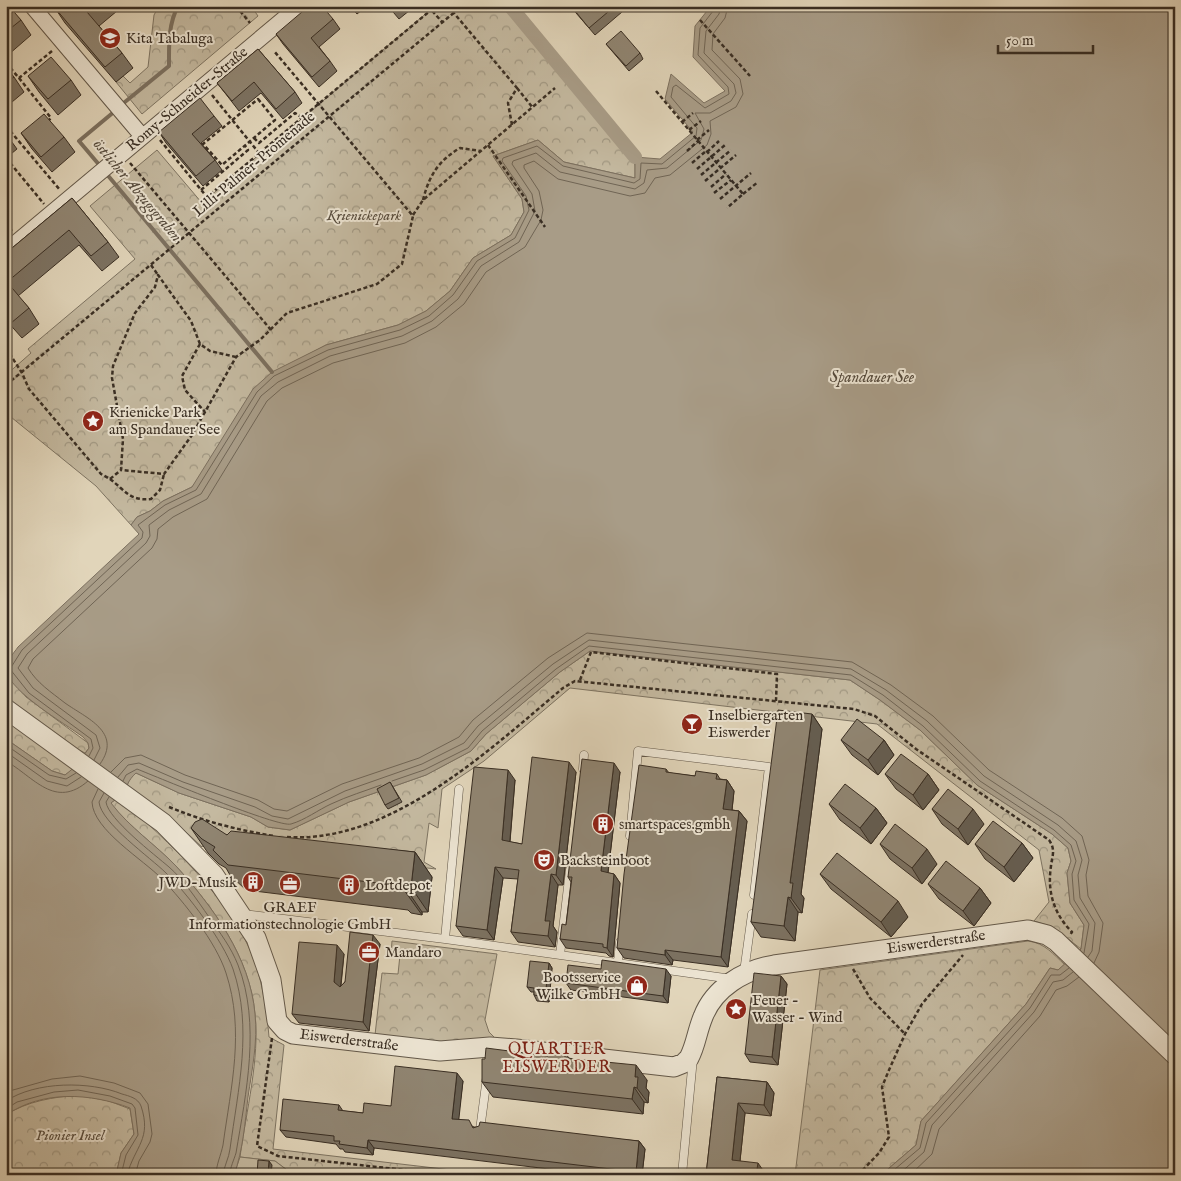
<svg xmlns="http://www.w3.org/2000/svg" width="1181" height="1181" viewBox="0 0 1181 1181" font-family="'IM FELL English',serif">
<defs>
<pattern id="forest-crowns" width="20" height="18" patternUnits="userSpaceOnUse" patternTransform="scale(1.25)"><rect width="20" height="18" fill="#c4b9a0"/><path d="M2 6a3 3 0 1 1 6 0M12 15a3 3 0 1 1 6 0" fill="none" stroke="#a09782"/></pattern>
</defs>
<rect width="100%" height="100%" fill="#e1d5ba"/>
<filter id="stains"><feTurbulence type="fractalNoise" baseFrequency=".004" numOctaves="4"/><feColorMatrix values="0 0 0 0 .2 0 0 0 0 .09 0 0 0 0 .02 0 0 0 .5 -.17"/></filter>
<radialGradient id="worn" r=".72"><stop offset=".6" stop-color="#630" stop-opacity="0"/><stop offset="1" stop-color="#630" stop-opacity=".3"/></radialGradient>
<path fill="url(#forest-crowns)" stroke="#7e7462" d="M159,6h92l7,10 -116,98 -26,-32 7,-6 7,7 18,-16 6,-52z
M435,6h75l125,151v21l-71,-16 -26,-22 -45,16 29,43 2,13 -13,23 -38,23 -23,33 -24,20 -28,14 -72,20 -28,15 -106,127 -29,14 -13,10 -13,6 -6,8 -35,-39 -90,-73v-38l25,-22 -3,-4 107,-90 -45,-53 67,-56 45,53z
M590,651l260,29 30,20 40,30 57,55 75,49 16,14 3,13 -4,12 3,30 14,22 -3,24 -28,-22 -19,-6 15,-19 -10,-52 -162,-126 -307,-36 -86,73 -42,28 -4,39 -9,-5 -5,39 12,7 -149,-17 -78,-14 -7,9 -29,-27 -46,-33 2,-8 7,-6 43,20 72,24 17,10 22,3 59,-28 77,-27 45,-24 15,-17 74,-62z
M6,672l20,25 62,46 1,5 -4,5 -20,-10 -59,-44z
M6,721l68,48 -9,6 -13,-4 -46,-32z
M119,798c48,42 114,103 136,164 8,24 12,50 14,75l15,8 -11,104 221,26h-163l-44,-5 -12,-9 -35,-4c6,-45 20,-99 15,-143 -5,-57 -42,-107 -79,-148 -22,-22 -45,-38 -66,-63z
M392,941l105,13 -12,66 4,12 7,7 -46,4 -75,-8 7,-62 16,1 2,-19 -9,-1z
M1028,941c17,2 25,13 37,24l-7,5 -8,-2 -24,36 -105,117 -5,24 -35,30h-86l25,-205z
M79,1095l30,6 21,8 4,25 -13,19 -5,22h-110v-60c21,-14 48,-18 73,-20z"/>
<path fill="#c4b9a0" stroke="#7e7462" d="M240,1157l35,4 12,9 44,5h-97z"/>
<path fill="#a89c87" stroke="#7c705f" d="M711,6h464v1169h-294l35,-30 5,-24 105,-117 24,-36 8,2 23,-21 3,-24 -14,-22 -3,-30 4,-12 -3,-13 -16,-14 -75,-49 -57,-55 -40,-30 -30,-20 -260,-29 -30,21 -74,62 -15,17 -45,24 -77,27 -59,28 -22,-3 -17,-10 -72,-24 -43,-20c-8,7 -9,14 -15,22 -3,4 -7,5 -10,8 19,25 44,41 65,63 37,41 74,91 79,148 3,27 -3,56 -7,83 -3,26 -5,53 -14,78h-118l5,-22 13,-19 -4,-26c-40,-15 -87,-18 -124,7v-376l46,32 13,4 11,-9 13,-18 -1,-5 -5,-6c-19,-14 -71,-44 -77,-66 -2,-8 8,-18 12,-24l121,-113 -8,-9 6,-8 13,-6 13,-10 29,-14 61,-98 19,-17 54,-27 72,-20 28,-14 24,-20 23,-33 38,-23 13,-23 -2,-13 -29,-43 45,-16 26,22 71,16v-21l25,2 33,-27 -28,-33 6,-25 33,29 21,-12 -32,-34 2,-31z"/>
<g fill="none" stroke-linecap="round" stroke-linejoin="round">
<path stroke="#706555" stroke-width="1" d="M6,745l43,30 17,4 10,-6
M6,752l41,29 20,5 14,-9
M89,756l4,-8 -2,-9 -62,-46 -19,-24 12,-19 120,-112 1,-6 -5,-7 27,-20 31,-15 61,-98 17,-16 54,-26 72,-20 29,-14 24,-21 24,-34 38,-23 14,-28 -3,-14 -24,-35 1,-3 34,-12 26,20 71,17 6,-4 1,-16 21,1 34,-28 1,-8 -26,-31 2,-10 3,-2 29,23 24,-14 -1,-7 -30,-32 2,-27 13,-17 1,-5
M94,760l6,-12 -4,-13 -63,-47 -15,-20 9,-14 119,-111 4,-7 -1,-11 20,-15 32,-16 60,-98 17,-14 52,-26 72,-20 30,-15 26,-22 23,-33 38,-24 16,-31 -3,-17 -20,-30 1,-3 23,-8 24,19 75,17 9,-6 3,-13 20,-2 34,-28 3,-11 -9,-16h15l21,-12 5,-8 -2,-9 -30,-31 2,-22 13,-17 2,-8
M6,761c28,16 49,49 82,20
M100,764c23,-32 -14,-46 -35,-61 -14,-11 -28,-20 -37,-35l5,-9 119,-111 5,-9 1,-10 15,-12 34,-18 60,-98 15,-13 51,-25 72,-20 31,-16 28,-23 22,-32 39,-25 16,-27 2,-10 -4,-19 -15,-23v-3l10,-4 24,18 72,17 15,-3 10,-15 15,-3 37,-30 4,-11 -1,-13 26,-14 7,-13 -3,-15 -28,-29 1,-16 12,-16 3,-12
M111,772l14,-14 16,-3 44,20 73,25 16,9 13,2 55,-27 77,-26 40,-21 14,-17 75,-62 39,-25 265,29 39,23 42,31 56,54 73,48 20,18 7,24 -3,15 2,21 15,27 -4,29 -5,11
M118,777l10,-12 11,-2 44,19 72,25 17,9 16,3 57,-28 77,-27 42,-21 14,-17 75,-62 36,-24 262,29 35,21 41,31 57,55 74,49 18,16 6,19 -4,15 2,23 15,25 -3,28 -4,6
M123,781l3,-6 11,-6c20,8 142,59 154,55 14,-4 27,-14 40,-20 17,-8 34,-13 50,-19
M392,781l32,-11 44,-22 14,-17 74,-62 33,-23 262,29 32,20 40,31 57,55 74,49 17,15 5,16 -4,13 2,26 15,24 -5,29
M98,789l-6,13c1,28 52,58 70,77 22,23 54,63 64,94 19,58 5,113 -3,172 -2,10 -7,20 -7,30
M104,793l-5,9c2,21 52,56 67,71 22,21 57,68 67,96 20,59 5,120 -3,180 -1,9 -6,17 -7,26
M109,797l-3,5c2,17 49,53 63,65 15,13 28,33 40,50 11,16 22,30 29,48 23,59 8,128 -2,188 -2,7 -6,14 -6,22
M6,1092l46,-13 28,-3 34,7 26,10 8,11 4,30 -2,8 -11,19 -4,14
M6,1101c30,-20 84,-20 116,-7 7,2 16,4 19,12 11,33 -6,40 -14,69
M6,1109l11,-7 37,-10 24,-2 32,6 22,8 3,4 3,27 -12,20 -5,20
M888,1175l32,-27 6,-25 104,-115 21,-33h9l9,-7
M898,1175l26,-23 8,-27 102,-113 19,-30 10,-2 10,-8
M910,1175l22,-21 7,-25 101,-113 16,-26 11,-4 12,-9"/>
<path stroke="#7c705f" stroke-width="4" d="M120,106l49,-40c0,-21 -1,-41 9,-60
M101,167l-22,-26 36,-30
M105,172l167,200"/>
<path stroke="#a89c87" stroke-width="14" d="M510,6l125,151"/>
<g stroke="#635849" stroke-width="9">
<path id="service" d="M583,769l1,-14
M630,836l8,-85 131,16 -15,128
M243,914l202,25 287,40
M445,939l14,-150
M560,955l10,-85
M618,962l2,-20
M744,972l8,-58
M480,1130l7,-53
M682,1175l11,-117"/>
</g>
<g stroke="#635849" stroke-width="17">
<path id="minor" d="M32,6l110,130
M6,251l293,-245"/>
</g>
<g stroke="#635849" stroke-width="21">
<path id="tertiary" d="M6,709l157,114 51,52 42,63 15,42 6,41 8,9 8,4 147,17 50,-4 26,2 158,18 10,-4 5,-5c7,-13 8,-27 14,-41 11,-29 41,-47 71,-52l254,-35 19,5 9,6 119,114"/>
</g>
<path stroke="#392e23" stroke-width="2.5" stroke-dasharray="4 2.5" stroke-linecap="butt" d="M236,6l14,17
M428,6l14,16
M448,6l69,82 -9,15 4,22
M700,20l50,56
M6,63l13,15 33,-27
M19,78l32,40 -3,3
M517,88l16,20
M656,91l87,103 -16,14
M212,95l47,58
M258,99l17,21 -53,45 -19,-21z
M682,122l11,-9
M6,126l54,64
M689,130l12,-9
M254,138l5,5 36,-30 6,4
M160,140l47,57 224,-187
M697,140l12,-10
M488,145l57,82
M687,151l11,-10
M707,152l12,-11
M6,158l38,46
M130,163l141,167
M692,163l14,-12
M697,169l28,-24
M701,175l30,-25
M705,181l31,-26
M711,187l15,-13
M201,190l47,-40 -3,-4
M714,193l17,-13
M743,194l15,-12
M720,199l31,-26
M423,200c6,-24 15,-39 37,-52l21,3
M413,215l10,-15 132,-112
M6,224l6,7
M151,265l7,10
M200,344l-18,32 3,14 20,22
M6,348l16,25 7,16 72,85 9,5 11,-9
M236,357l-26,-6 -10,-7 -9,-23 -33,-46 -3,12 -20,26 -22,53 -1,12 11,61 -2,31 43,4 28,-39 44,-78 24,-17 27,-27 90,-29 25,-20 11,-48 -139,-165
M6,385l456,-379
M110,479c16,12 19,22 41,20l9,-9 4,-16
M580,680l11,-28 186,22 -1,27
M169,807c34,14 68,23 105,29
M287,837c103,7 202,-87 276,-149l12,-7 279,28 21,7 41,33 133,91c7,10 3,16 2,26 -4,26 3,48 21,66l-2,3
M853,969l17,29 35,36
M272,1038l-15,108 21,10 172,19
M858,1175l21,-22 10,-16 -7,-50 7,-17 16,-36 17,-30 41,-49"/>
<use href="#service" stroke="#ece4d2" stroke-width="8"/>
<use href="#minor" stroke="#ece4d2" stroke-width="15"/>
<use href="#tertiary" stroke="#ece4d2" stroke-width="19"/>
</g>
<path fill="#7c7262" stroke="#392e23" d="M6,6l15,14 10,15 -23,20 -2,-3z
M56,6h67l-24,20 23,27 11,15 -17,14 -51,-59 -10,-15z
M350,6h17l-10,8z
M388,6h27l-16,13z
M570,6h66l-4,4 -3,-4 -34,29z
M333,19l7,10 -21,18 11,14 7,10 -18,16 -36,-43 -7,-10z
M606,44l34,9 3,6 -14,12z
M258,49l37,43 7,11 -19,16 -22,-26 -22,18 -14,-18 -8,-10z
M6,68l8,9 10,15 -18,15z
M28,76l43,4 10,15 -23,20 -19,-23z
M214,116l8,10 -21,17 14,17 7,10 -19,16 -37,-43 -7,-11z
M21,133l43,4 11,15 -23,20 -20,-23z
M6,134l11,15 -11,9z
M72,198l36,44 11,15 -17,14 -23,-26 -61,51 11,12 10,16 -17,14 -16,-18v-67z
M6,201l4,5 -4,4z
M812,714l10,15 -21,165 3,4 -2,15 -4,-1 -3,29 -34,-4 -10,-15z
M841,740h43l10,15 -16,20 -26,-20z
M666,769l3,4 26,3 22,-2 3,5 7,1 7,11 -2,19 7,1 8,10 -19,146 -55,-7 -1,5 -48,-7 -7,-10z
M576,772l-13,113h-5l-5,41 4,6 -2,15 -37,-5 -7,-10 7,-53 -15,-1 -9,62 -31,-4 -7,-10 59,-146 -5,62 12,2z
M620,772l-12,101 6,1 6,9 -7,74 -4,-1 -3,-3 -40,-5 -6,-9 6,-14 5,-43 -3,-5z
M885,774h43l11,16 -16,20 -27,-21z
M390,782l12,20 -14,7 -3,-4z
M829,804l47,4 11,15 -16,21 -31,-24z
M932,809l52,15 -16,21 -26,-21z
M191,828l36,7 188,17 17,25 -4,35h-6v3l-11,-2 -3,-3 -162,-20 -16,-15 -4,-7 -7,-4 -11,-11z
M1022,843l11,15 -19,24 -29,-23 -10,-15z
M880,844l57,20 -15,20 -32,-25z
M820,874l88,43 -17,20 -60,-48z
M928,884l52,4 11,15 -17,23 -35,-27z
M380,944l-11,87 -70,-8 -7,-9 52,-60 -3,32z
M549,963l3,5 -3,34 -12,-1 -3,-6v-3h-3l-4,-5z
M671,976l-3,27 -97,-13 -5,-7z
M781,976l6,8 -9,81 -28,-3 -5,-8z
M565,1053l4,5 78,22 -1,8 3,4 -1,11 -4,-1 -1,12 -150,-17 -11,-15 3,-23 63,-3z
M717,1077l50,5 7,11 -3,23 -26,-3 -5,48 25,12v2h-59z
M463,1081l-5,38 16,8 165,14 6,8 -3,26h-43l-225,-27 -1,7 -28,-3 -2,-3h-3l-4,-5 -50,-7 -6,-7 59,-25 4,6 20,2 28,-7z"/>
<path fill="#655d50" stroke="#392e23" d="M812,714l10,15 -21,165 3,4 -2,15 -11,-15 -1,-15z
M884,740l10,15 -16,20 -10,-15z
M569,762l7,10 -13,113 -7,-10z
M614,763l6,9 -13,108 -6,-9z
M508,770l7,10 -6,71 -7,-11z
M928,774l11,16 -16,20 -10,-15z
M727,780l7,11 -3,28 -8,-10z
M876,808l11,15 -16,21 -11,-16z
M973,809l11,15 -16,21 -10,-16z
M739,811l8,10 -19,146 -7,-10z
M1022,843l11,15 -19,24 -10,-15z
M927,849l10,15 -15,20 -10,-16z
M415,852l17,25 -4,35 -17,-25z
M495,867l8,11 -9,62 -7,-10z
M551,874l7,11 -5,41 4,6 -2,15 -7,-11 -3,-15z
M614,874l6,9 -7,74 -6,-9z
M405,887l17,25v3l-18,-25z
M980,888l11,15 -17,23 -11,-15z
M788,897l10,15 -3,29 -11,-15z
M898,901l10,16 -17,20 -10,-15z
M373,935l7,9 -11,87 -6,-9z
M337,945l7,9 -4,37 -6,-9z
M665,950l8,10 -1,5 -7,-10z
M549,963l3,5 -3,34 -4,-5z
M666,969l5,7 -3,27 -5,-7z
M781,976l6,8 -9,81 -6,-8z
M636,1065l11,15 -1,8 3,4 -1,11 -11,-15 -2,-11z
M457,1073l6,8 -5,46 -6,-8z
M767,1082l7,11 -3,23 -7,-11z
M634,1087l10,15 -1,12 -11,-15z
M738,1103l7,10 -6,57 -7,-10z
M368,1140l6,8 -1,7 -6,-7z
M639,1141l6,8 -3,26h-4l-2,-3z
M269,1161l3,4 -1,10h-3z
M758,1163l7,10v2h-9z"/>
<path fill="#908572" stroke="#392e23" d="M6,6h3l12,14 -15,12z
M56,6h38l-7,6 35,41 -17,14 -50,-59z
M309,6h13l11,13 -22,19 19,23 -18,16 -36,-43z
M571,6h44l-26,22z
M621,31l19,22 -14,13 -20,-22z
M258,49l37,43 -19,17 -22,-27 -22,19 -15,-18z
M51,57l20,23 -23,19 -20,-23z
M6,68l8,9 -8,6z
M200,98l14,18 -22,18 23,26 -19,16 -37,-44z
M44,114l20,23 -23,20 -20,-24z
M72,198l36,44 -17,14 -22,-26 -62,52 22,26 -18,15 -5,-6v-64z
M778,710l34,4 -22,169h3l-2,15 -3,-1 -4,29 -33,-4z
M857,719l27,21 -16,20 -27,-20z
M901,754l27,20 -15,21 -28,-21z
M532,757l37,5 -13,113 -5,-1 -6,47h5l-2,15 -37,-4 8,-62 -24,-3 -8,63 -31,-4 18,-159 34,3 -6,70 20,4z
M582,759l32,4 -13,108 13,3 -7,74 -4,-1v-3l-43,-5 2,-15 4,1 6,-48h-4z
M639,765l27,4v3l29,4 1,-5 21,3 -1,5 11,1 -4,29 16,2 -18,146 -56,-7v5l-48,-7 7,-74z
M390,782l9,16 -14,7 -8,-16z
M845,784l31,24 -16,20 -31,-24z
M948,789l25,20 -15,20 -26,-20z
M202,819l25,16 4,-4 184,21 -4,35h-6l-1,3 -11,-2 1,-3 -166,-20 -15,-15 2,-3 -13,-8 -11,-11 4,-6z
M993,821l29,22 -18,24 -29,-23z
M895,824l32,25 -15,19 -32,-24z
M837,853l61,48 -17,21 -61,-48z
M946,861l34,27 -17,23 -35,-27z
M350,932l23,3 -10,87 -71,-8 7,-72 38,3 -3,37 6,5 5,-5z
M602,960l64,9 -3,27 -97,-13 2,-18 33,4z
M530,961l19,2 -4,34 -11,-2v-7l-7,-1z
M754,973l27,3 -9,81 -27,-3z
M486,1048l62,8 1,-5 16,2v5l71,7 -1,12h3l-1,11 -3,-1 -2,12 -150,-17v-23h3z
M395,1066l62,7 -5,46 17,1 4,8 6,-2 1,-4 159,19 -3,31 -268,-32 -1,8 -28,-4 1,-3h-6v-5l-54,-6 3,-31 56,6 -1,5 25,3 1,-10 27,3z
M717,1077l50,5 -3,23 -26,-2 -6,57 26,3 -2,12h-50z
M258,1160l11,1 -1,14h-11z"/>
<defs>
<g id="school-disc" transform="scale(1.125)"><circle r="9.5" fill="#8f2418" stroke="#ece4d2"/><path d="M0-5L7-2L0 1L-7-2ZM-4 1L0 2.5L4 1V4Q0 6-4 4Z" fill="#fff"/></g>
<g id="sight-disc" transform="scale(1.125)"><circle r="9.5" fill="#8f2418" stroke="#ece4d2"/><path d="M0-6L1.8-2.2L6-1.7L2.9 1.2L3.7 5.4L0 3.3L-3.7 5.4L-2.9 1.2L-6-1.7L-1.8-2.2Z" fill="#fff"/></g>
<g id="bar-disc" transform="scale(1.125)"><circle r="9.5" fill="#8f2418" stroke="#ece4d2"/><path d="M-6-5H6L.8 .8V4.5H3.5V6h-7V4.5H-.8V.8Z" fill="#fff"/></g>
<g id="building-disc" transform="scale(1.125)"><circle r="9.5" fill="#8f2418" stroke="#ece4d2"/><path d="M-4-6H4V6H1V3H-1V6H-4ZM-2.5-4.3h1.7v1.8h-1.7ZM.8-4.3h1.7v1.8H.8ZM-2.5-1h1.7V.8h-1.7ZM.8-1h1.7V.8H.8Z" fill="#fff"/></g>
<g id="theatre-disc" transform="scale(1.125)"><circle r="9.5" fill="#8f2418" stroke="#ece4d2"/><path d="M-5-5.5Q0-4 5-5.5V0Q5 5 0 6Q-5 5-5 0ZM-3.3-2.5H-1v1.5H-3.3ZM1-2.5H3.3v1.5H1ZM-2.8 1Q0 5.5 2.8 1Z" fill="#fff"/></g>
<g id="office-disc" transform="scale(1.125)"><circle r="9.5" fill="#8f2418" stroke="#ece4d2"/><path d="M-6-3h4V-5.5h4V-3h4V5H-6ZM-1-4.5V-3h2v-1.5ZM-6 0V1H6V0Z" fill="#fff"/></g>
<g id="shop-disc" transform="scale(1.125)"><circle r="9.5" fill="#8f2418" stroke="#ece4d2"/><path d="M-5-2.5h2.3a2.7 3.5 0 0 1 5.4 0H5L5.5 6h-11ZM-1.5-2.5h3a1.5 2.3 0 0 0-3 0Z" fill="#fff"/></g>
</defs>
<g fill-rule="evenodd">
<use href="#school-disc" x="110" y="38"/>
<use href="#sight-disc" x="93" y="421"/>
<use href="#bar-disc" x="692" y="724"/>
<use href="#building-disc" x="603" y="824"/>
<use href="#theatre-disc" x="544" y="860"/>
<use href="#building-disc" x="253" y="882"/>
<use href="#office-disc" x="290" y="884"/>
<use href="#building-disc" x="349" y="885"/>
<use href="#office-disc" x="369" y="952"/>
<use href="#shop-disc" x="637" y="986"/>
<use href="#sight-disc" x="736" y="1009"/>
</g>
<g text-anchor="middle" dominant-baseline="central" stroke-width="4" stroke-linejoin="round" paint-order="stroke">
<g font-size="15" fill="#392e23" stroke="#ece4d2" text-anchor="start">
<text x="126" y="38">Kita Tabaluga</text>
<text x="109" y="412">Krienicke Park<tspan x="109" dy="17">am Spandauer See</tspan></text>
<text x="708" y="715">Inselbiergarten<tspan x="708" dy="17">Eiswerder</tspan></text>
<text x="619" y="824">smartspaces.gmbh</text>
<text x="560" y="860">Backsteinboot</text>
<text x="237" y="882" text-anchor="end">JWD-Musik</text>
<text x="365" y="885">Loftdepot</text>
<text x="290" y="907" text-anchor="middle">GRAEF<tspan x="290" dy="17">Informationstechnologie GmbH</tspan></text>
<text x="385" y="952">Mandaro</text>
<text x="621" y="977" text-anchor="end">Bootsservice<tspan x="621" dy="17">Wilke GmbH</tspan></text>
<text x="752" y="1000">Feuer -<tspan x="752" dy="17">Wasser - Wind</tspan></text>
</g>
<g font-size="15" fill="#392e23" stroke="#ece4d2">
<text transform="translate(187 99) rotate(-40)">Romy-Schneider-Straße</text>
<text transform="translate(254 164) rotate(-40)">Lilli-Palmer-Promenade</text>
<text transform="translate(936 942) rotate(-8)">Eiswerderstraße</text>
<text transform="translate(349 1040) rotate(7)">Eiswerderstraße</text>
</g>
<g font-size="15" font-style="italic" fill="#554a3c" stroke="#ece4d2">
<text x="364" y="215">Krienickepark</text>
<text x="70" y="1135">Pionier Insel</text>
</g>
<g font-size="16" font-style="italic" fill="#554a3c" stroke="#ece4d2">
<text transform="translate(137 191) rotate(50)">östlicher Abzugsgraben</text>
<text x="872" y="378">Spandauer See</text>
</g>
<g font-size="16" letter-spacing="1" fill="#7a1f14" stroke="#ece4d2">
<text x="557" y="1050">QUARTIER<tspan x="557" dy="18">EISWERDER</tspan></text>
</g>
</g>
<rect width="1181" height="1181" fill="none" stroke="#e1d5ba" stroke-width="25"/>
<rect x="8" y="8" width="1166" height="1166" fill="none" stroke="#392e23" stroke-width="2.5"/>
<rect x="12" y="12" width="1156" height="1156" fill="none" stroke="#392e23"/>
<path d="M998 45v8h95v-8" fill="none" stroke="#392e23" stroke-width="2.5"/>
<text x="1006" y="45" font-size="15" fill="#392e23" stroke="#ece4d2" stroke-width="4" paint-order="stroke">50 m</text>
<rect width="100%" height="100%" filter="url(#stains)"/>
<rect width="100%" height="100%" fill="url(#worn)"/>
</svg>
